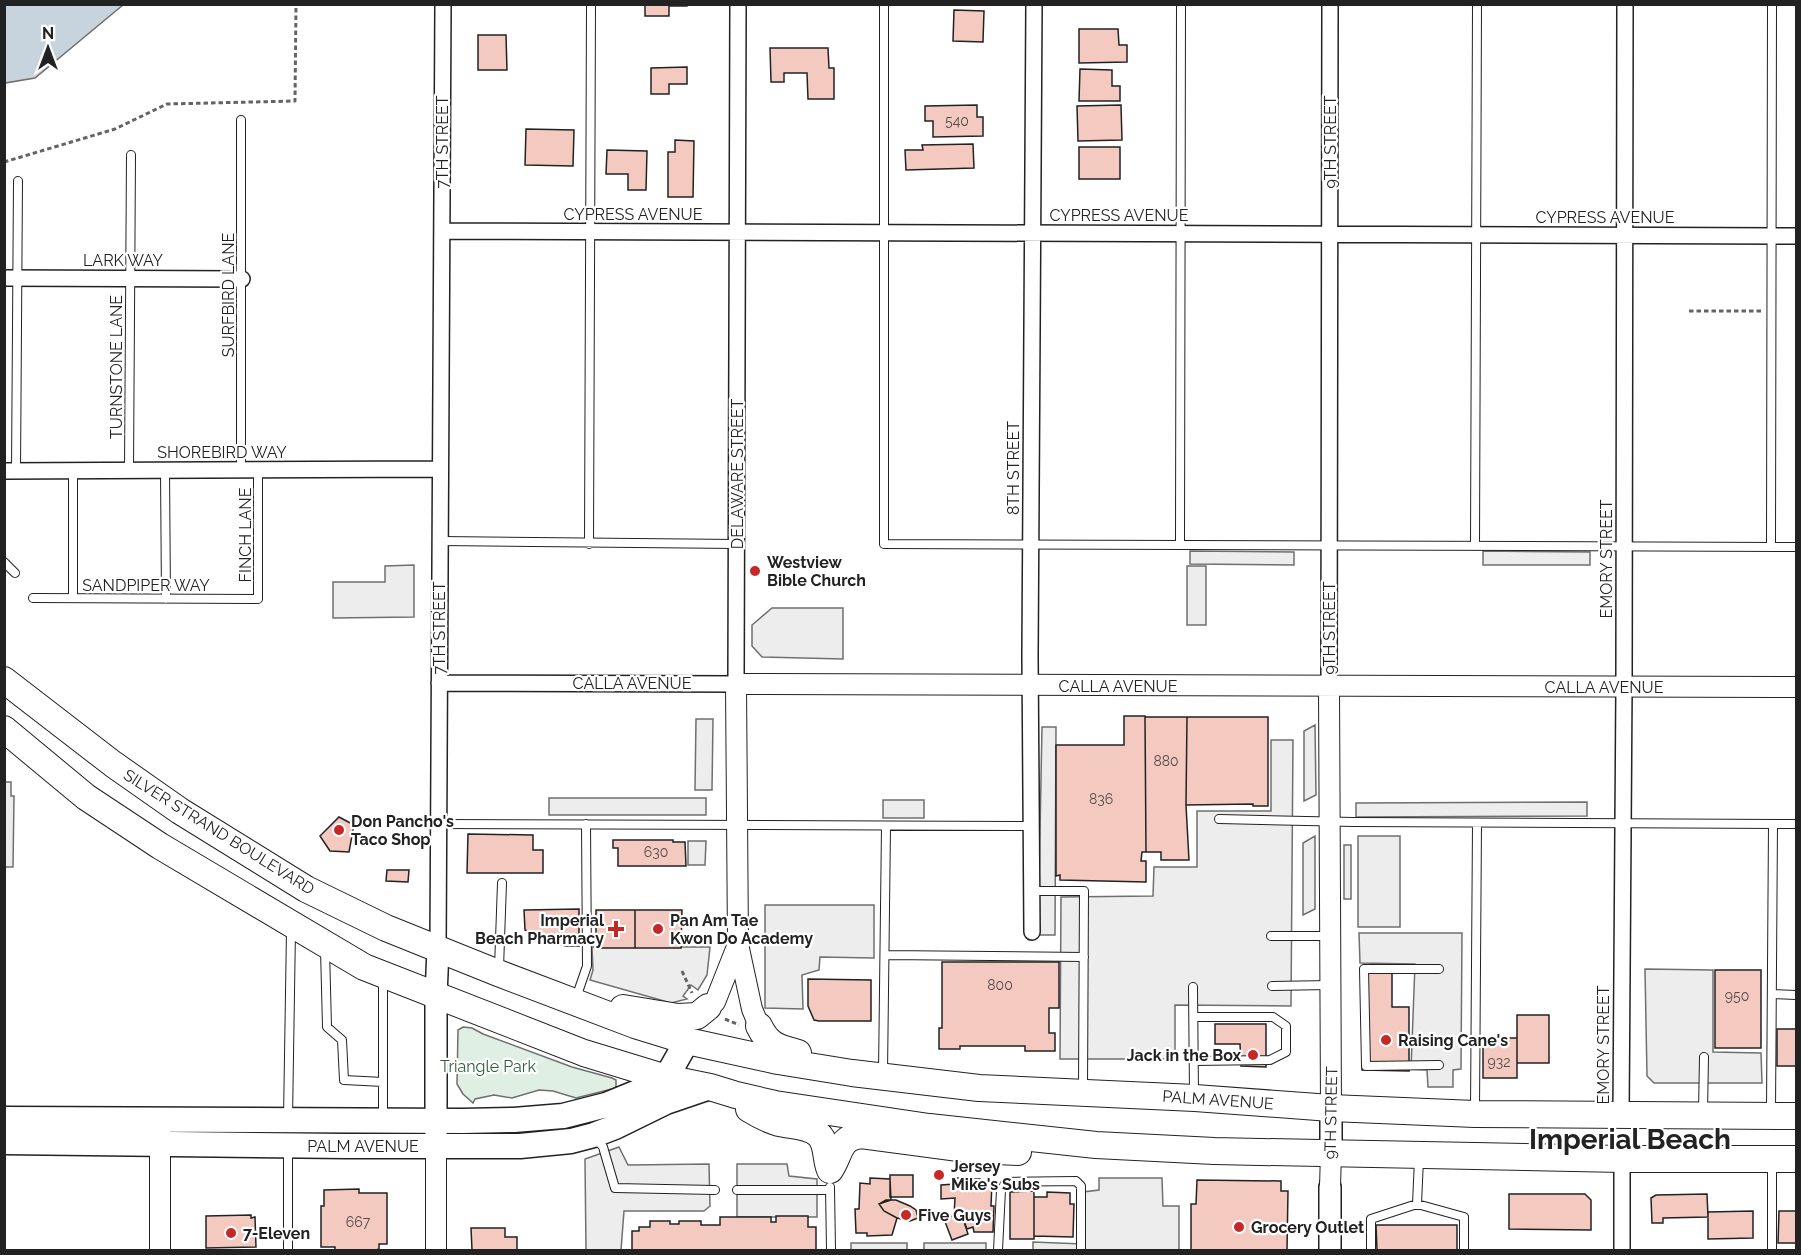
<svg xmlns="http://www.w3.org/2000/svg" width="1801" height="1255" viewBox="0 0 1801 1255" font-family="Raleway,sans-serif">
<rect width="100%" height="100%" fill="#fff"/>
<path fill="#e0efe3" stroke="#6f6f6f" stroke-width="1.5" d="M463,1027l9,1 11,6 89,33 40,11 4,2v8l-40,10 -23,-7 -14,-1 -27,8 -18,-3 -19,4 -2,4 -10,-9 -6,-10 1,-54z"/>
<path fill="#ededed" stroke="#6f6f6f" stroke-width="1.5" d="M1190,551l104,1v13l-104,-1z
M1483,551l107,1v13h-107z
M414,565v52l-81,1v-36h52v-16z
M1187,566h19v59h-19z
M772,608h71v51l-81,-2 -10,-11v-21z
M696,719h17l-1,71h-17z
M1315,725l1,70 -12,6v-70z
M1042,727h14l-1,208h-17z
M1271,740h22l-2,266 -116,-1v54h-115l1,-162 92,-1 1,-29h43v-56h74z
M5,782h6v14h3l-1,71h-8z
M549,798h157v17h-157z
M883,800h41v18h-41z
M1587,802v14l-231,1v-14z
M1315,836v73l-12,6v-72z
M1358,836h42v91h-42z
M688,841h18l-1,24h-17z
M1344,845h7v54h-7z
M765,905h109v53l-54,-1 -1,13 -17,5 1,34 -38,-1z
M1359,933h103l-1,136 -8,1v17h-25l-1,-17 -16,-1 4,-105 -55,-1z
M592,947h118l-3,28 -9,15 -7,-5 -8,11 4,3 -16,4 -81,-23 3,-10z
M1645,969l68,1v82l48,1 1,30h-108l-7,-7z
M619,1147l9,18 81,-1 1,42 -6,5h-80l-3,39h-35l-1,-91z
M737,1164h50l2,12 28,3v38h-80z
M1099,1178h63l1,28h16v44h-146v-8l50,2v-52l16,-2z
M851,1243h56v7h-56z
M924,1243h62v7h-62z"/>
<path fill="#c7d3dd" stroke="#6f6f6f" stroke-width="1.5" d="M5,4h118v1l-88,73 -30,5z"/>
<path fill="#f3c9c0" stroke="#222" stroke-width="1.5" d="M645,4h42v2h-18v10h-24z
M954,10l30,1 -1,31 -30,-1z
M1079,29h39l1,16h8v17l-48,1z
M478,35h28l1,35h-29z
M770,48h58l1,20h5v31h-26l-1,-26h-23v9h-13z
M687,67v17h-18v10h-18v-26z
M1080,69l32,1v16h8v15h-41z
M977,105v12h6v19l-50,1v-16h-8v-15z
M1121,105l1,35 -44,1 -1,-35z
M526,129l48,1 -1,36 -48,-1z
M675,140l19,1 -1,56h-25v-45h7z
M973,144l1,24 -68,2 -1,-20h18l-1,-5z
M1079,147h41v32h-41z
M607,150l40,1 -1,39h-18v-16h-22z
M1124,716h21l1,136h-4l-1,9h5v21l-86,-2v-5l-4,1v-131h68z
M1145,717h42l-1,88 3,55h-28v-8h-15z
M1187,717h81v89h-15v-2l-67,1z
M339,817l15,8 -5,27 -19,-1 -10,-15z
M468,834l65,1v15h10v23h-76z
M613,840h60v2h12l1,24h-68v-18h-5z
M387,870h22l-1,12 -22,-1z
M579,909v37h-14l-40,-16 -1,-20z
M596,910h39v38h-39z
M635,910h47l-1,38h-46z
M942,962h117v46h-10v25h6v18h-30v-5h-65v3h-21v-21h3z
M1368,969h24v38h17v64l-47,-1 1,-61z
M1715,970h46v78h-46z
M808,979l63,1v41h-52l-5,-1 -6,-14z
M1517,1015h32v48h-32z
M1215,1024h51v43l-25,-1 -1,-22h-25z
M1777,1029h19v37h-19z
M1483,1038h34v40h-34z
M890,1175h23v22h-23z
M870,1178l20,1 1,21 -12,4 5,7 13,7 -5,17 -25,1v-3h-11l-1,-24h4l1,-26 10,1z
M955,1178l25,1v3h12l-1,24h3l-1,26h-19l-1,-5 -6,2 -6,-16 -7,2 1,-17 -14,1v-14l14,-1z
M1197,1180l84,1v10h7l-1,59h-96v-46h5z
M359,1189v4h28v51h-8v5l-3,1h-41v-3h-14v-41h3v-16z
M1034,1191v48h-24v-47z
M1047,1192l23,1v11h4l-1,33 -39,-1v-39h13z
M1509,1194h76l6,6v30l-82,-1z
M1707,1194l1,23 -45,1v5h-11l-1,-25 5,-3z
M886,1200h10l14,6 6,4 2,8 -8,3 -13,-3 -13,-7 -5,-7z
M1753,1211v27l-45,1v-27z
M1779,1211h17v32h-18z
M961,1213l7,21 -16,6 -8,-21z
M251,1215v3l4,-1 1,30 -50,1v-32z
M776,1216h32v11h8v23h-184v-19h7v-4h11v-6h20v3h9v-3h22v4h19v-8h51v5h5z
M1376,1225h81v25h-80z
M471,1228h34v9h12v13h-45z"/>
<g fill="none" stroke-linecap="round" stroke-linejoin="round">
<g stroke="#222" stroke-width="10">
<path id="service" d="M884,4v540l912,3
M129,470l2,-315
M165,470l1,129
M241,470v-350
M16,471l2,-290
M73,471v127
M440,541l297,3
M589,544l2,-540
M1180,544l1,-540
M1475,545l2,-541
M1771,546l1,-542
M4,562l11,11
M33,598l225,1v-129
M1219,819l135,3 442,2
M439,824l592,2
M1031,891h53l-1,198
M1271,936h59
M325,949l2,78 15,13 2,40 39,2
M885,955l199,2
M499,968l3,-85
M1439,969h-75l2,97 73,-1
M1272,986l58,-1
M1193,987l1,107
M1772,994l24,1
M576,998l11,-32 -1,-142
M1194,1017h79l13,9v26l-16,8 -76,1
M883,1073l3,-247
M1475,1109l2,-286
M1771,1111l2,-287
M1703,1112l1,-55
M383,1118v-138
M288,1119l3,-189
M596,1138l7,9 12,41 100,2
M288,1147v103
M1419,1159l-2,45 47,13v33
M1772,1164v86
M830,1187l1,63
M737,1190h93
M998,1250l3,-60 5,-8 70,-1 5,5v64
M1371,1250v-31l46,-15"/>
</g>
<g stroke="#222" stroke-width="18">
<path id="minor" d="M442,231l1354,5
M4,278l238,1
M4,471l436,-2
M439,683l297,1 2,-680
M1329,686l1,-682
M1032,932l-2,-276 4,-652
M438,949l5,-945
M1621,1114l3,-427 1,-683
M1622,1159v91"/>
</g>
<g stroke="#222" stroke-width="22">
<path id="tertiary" d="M1329,686l2,422
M708,1007l7,-5 23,-58
M759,1026l-7,-17 -14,-65 -2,-260 1060,3
M1330,1187l1,-34
M160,1250v-120
M436,1250v-104"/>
</g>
<g stroke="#222" stroke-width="24">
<path id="secondary" d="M1331,1108v45
M436,1137v-141l2,-47
M1330,1250v-63"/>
</g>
<g stroke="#222" stroke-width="27">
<path id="primary" d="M4,1119l459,2 51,-1 49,-4 43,-11 44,-18 16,-9 21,-37
M4,1142l343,4h173l51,-5 23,-6 21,-8 51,-25 44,-15"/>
</g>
<g stroke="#222" stroke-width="28">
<path id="trunk" d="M4,680l109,84 67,47 126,78 80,39 112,45 137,52 52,16 91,20 74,12 127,15 216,10 136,10 144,6 321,2
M4,729l82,68 74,49 204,121 220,86 82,25 44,9 26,8 39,9 154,23 167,18 118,6 408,8h174
M623,1008l55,9 19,-1 11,-9
M759,1026c10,20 18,21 39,27
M749,1109c8,5 20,11 30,14 12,3 30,2 40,12 9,9 6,24 11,35
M830,1170c11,-16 8,-32 31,-35l113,15 44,2"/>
</g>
<path stroke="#646464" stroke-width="3" stroke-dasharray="4.5 3" stroke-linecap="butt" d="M4,162l111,-33 52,-25 128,-3 1,-97
M1689,311h72
M682,971l10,22
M725,1019l14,6"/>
<use href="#service" stroke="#fff" stroke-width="8"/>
<use href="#minor" stroke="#fff" stroke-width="15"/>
<use href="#tertiary" stroke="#fff" stroke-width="20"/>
<use href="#secondary" stroke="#fff" stroke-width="21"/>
<use href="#primary" stroke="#fff" stroke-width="24"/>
<use href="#trunk" stroke="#fff" stroke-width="26"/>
</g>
<g fill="#c62828" stroke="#fff" stroke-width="2">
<circle cx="755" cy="571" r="6"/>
<circle cx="339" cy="830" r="6"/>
<path d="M613 920h6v6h6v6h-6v6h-6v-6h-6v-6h6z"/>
<circle cx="658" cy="929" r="6"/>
<circle cx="1386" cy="1040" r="6"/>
<circle cx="1253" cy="1055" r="6"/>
<circle cx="939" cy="1175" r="6"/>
<circle cx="906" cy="1215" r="6"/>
<circle cx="1239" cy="1227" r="6"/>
<circle cx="231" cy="1233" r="6"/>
</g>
<g text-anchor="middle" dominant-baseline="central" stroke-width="4.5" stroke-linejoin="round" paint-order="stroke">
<g font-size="14" fill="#564c4a">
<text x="957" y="121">540</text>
<text x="1166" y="761">880</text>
<text x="1101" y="799">836</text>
<text x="656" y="852">630</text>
<text x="1000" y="985">800</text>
<text x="1737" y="996">950</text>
<text x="1499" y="1062">932</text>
<text x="358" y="1222">667</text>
</g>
<g font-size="16" fill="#222" stroke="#fff">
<text transform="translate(442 142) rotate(-90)">7TH STREET</text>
<text transform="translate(1330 142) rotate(-90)">9TH STREET</text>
<text x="633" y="214">CYPRESS AVENUE</text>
<text x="1119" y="215">CYPRESS AVENUE</text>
<text x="1605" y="217">CYPRESS AVENUE</text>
<text x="123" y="260">LARK WAY</text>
<text transform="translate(228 295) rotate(-90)">SURFBIRD LANE</text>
<text transform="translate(116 367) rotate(-90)">TURNSTONE LANE</text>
<text x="222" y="452">SHOREBIRD WAY</text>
<text transform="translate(1013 468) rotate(-90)">8TH STREET</text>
<text transform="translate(737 474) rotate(-90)">DELAWARE STREET</text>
<text transform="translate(245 535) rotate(-90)">FINCH LANE</text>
<text transform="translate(1606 559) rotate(-90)">EMORY STREET</text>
<text x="146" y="585">SANDPIPER WAY</text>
<text transform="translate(439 628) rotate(-90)">7TH STREET</text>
<text transform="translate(1329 628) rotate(-90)">9TH STREET</text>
<text x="632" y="683">CALLA AVENUE</text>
<text x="1118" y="686">CALLA AVENUE</text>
<text x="1604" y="687">CALLA AVENUE</text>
<text transform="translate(219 832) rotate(32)">SILVER STRAND BOULEVARD</text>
<text transform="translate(1603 1045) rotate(-90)">EMORY STREET</text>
<text transform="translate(1218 1100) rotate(4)">PALM AVENUE</text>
<text transform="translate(1331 1113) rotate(-89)">9TH STREET</text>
<text x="363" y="1146">PALM AVENUE</text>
</g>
<g font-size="16" font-weight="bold" fill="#222" stroke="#fff" text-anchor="start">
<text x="767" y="562">Westview<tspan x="767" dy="18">Bible Church</tspan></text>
<text x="351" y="821">Don Pancho's<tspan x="351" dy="18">Taco Shop</tspan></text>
<text x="604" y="920" text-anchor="end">Imperial<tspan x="604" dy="18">Beach Pharmacy</tspan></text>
<text x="670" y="920">Pan Am Tae<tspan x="670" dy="18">Kwon Do Academy</tspan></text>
<text x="1398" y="1040">Raising Cane's</text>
<text x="1241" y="1055" text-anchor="end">Jack in the Box</text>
<text x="951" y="1166">Jersey<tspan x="951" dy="18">Mike's Subs</tspan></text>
<text x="918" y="1215">Five Guys</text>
<text x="1251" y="1227">Grocery Outlet</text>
<text x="243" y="1233">7-Eleven</text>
</g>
<g font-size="16" fill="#2f5e38" stroke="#fff">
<text x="488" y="1066">Triangle Park</text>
</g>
<g font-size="28" font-weight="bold" fill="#222" stroke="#fff">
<text x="1630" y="1139">Imperial Beach</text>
</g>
</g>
<rect width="1801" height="1255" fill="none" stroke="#222222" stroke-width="12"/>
<g transform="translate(48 48)" stroke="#ffffff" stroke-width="4.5" paint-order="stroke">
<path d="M0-4.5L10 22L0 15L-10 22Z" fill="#222222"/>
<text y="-9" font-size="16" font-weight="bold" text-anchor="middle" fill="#222222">N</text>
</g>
</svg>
